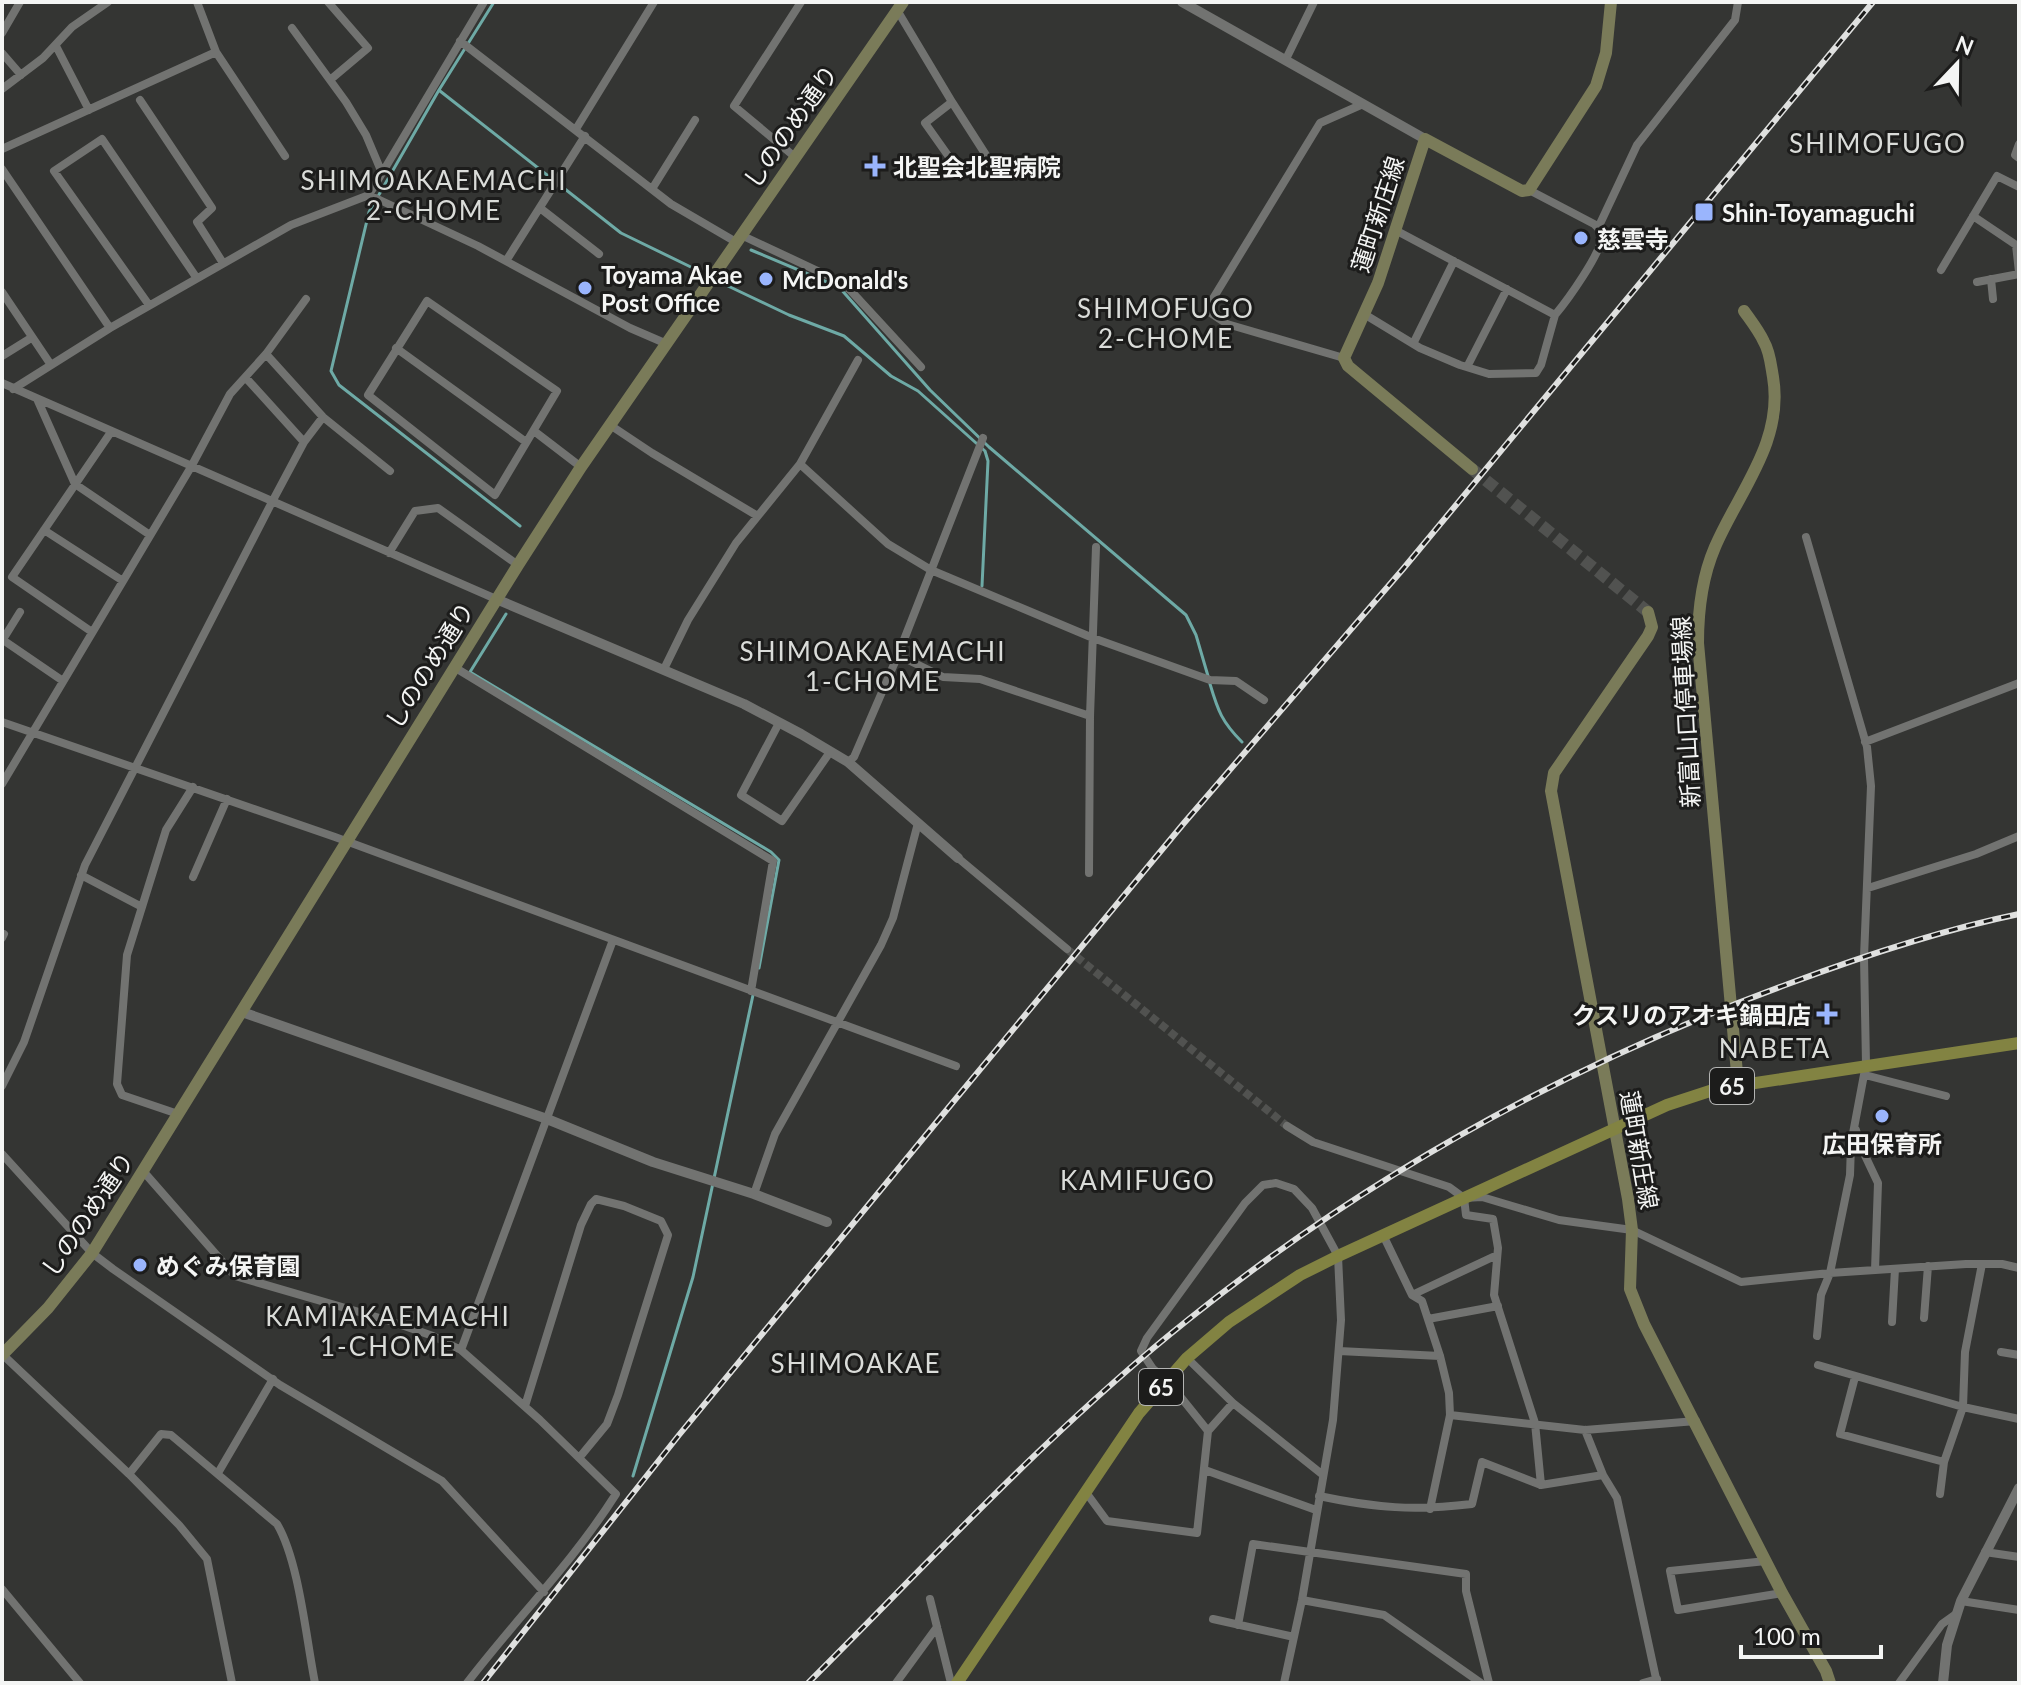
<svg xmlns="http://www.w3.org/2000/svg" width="2021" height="1685" viewBox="0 0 2021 1685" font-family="Lato,'Noto Sans JP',sans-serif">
<rect width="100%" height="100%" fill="#343533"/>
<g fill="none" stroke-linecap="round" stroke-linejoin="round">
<path stroke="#6eaaa6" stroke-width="3" d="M494,2l-55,88 -70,122 -38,159 8,14 181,141
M440,91l181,142 78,38
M751,250l88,37 91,103 59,57 197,168 10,20 12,41
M728,286l61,29 55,21 47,40 27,15 67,60 3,10 -6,125
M506,614l-36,58 301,180 8,8 -20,108
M1210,684c8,27 12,38 32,58
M633,1476l60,-199 60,-282"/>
<path stroke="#515250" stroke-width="8" stroke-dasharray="8 4" stroke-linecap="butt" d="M1067,949l220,177"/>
<path stroke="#515250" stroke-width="12" stroke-dasharray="12 6" stroke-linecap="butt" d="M1472,469l176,143"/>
<path stroke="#727371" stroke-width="8" d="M197,2l19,50 69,104
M328,2l40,46 -38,32
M897,10l55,92 -27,21 34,48 22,2 12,-7 -41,-64
M292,28l54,74 20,33 16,38
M2,33l18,-31
M460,41l211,163 65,38
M56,46l33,64
M2,53l19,22
M1286,59l28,-57
M2,89l41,-31 29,-31 36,-25
M140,100l72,108 -15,14 26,41
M576,129l78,-127
M2019,144l-4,11 4,3
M2,149l214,-97
M795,157l-61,-51 67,-104
M2,169l108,159
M652,189l43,-69
M1529,190l65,34c3,3 7,6 8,10 2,16 -36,68 -47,81
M369,195l115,-193
M540,208l59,46
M1973,216l46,31
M1598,228l39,-83 98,-125 3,-18
M741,235l98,46 12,10 70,76
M2016,245l3,27
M506,261l79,-125
M1941,270l56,-94 22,11
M1991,279l2,20
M1977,282l42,-8
M2,292l49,73
M427,301l130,90 -62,104 -127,-100z
M149,305l-95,-134 48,-32 94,138
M1364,314l56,34 40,17 29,9 47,-1 5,-8 14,-50 -158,-84
M1413,344l41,-83
M396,348l130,94
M266,354l57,63 67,54
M2,356l29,-18
M1344,358l-117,-34 -21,-14 114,-187 43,-19
M1467,367l40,-78
M246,378l58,64
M2,383l494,216
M13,389l97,-61 181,-103 78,-30 109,51 152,82 37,16
M38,401l37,83 75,51
M610,425l42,28 104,62
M534,431l47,36
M800,464l58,-104
M44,530l79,51
M1806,537l61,210 4,39 -7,171 2,107 -15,80 -1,31 -20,98 -9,22 -4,41
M389,553l26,-42 23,-3 80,57
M92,632l-80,-55 99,-145
M3,640l60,41
M2,641l18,-29
M898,655l45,22 37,2 110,37
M454,667l319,194 -22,130
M664,669l24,-49 48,-77 64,-79 88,80 43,26 162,68 117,42 26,1 28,19
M2,722l333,115 621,229
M779,723l-38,72 41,26 48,-69
M1865,742l154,-59
M848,762l6,-5 44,-102 85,-217
M2,784l189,-317 39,-73 36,-40 40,-55
M958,858l109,91
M1089,873l1,-157 6,-169
M81,875l61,32
M193,877l34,-78
M1868,888l108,-34 43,-18
M2,938l2,-4
M1865,1075l81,21
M2,1086l22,-44 61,-177 187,-363 32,-60 19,-25
M178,1114l-56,-19 -5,-11 10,-129 39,-125 27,-43
M1287,1126l26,16 136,45 15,11 18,-1 77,23 73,10 109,52 89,-9 136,-9h36l17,4
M1856,1130l4,15 18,38 -3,87
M2,1154l90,99 21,16 167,116 162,96 102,111
M143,1171l92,105 155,45 43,15 28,14 79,70 76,74c-43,68 -100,125 -149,189
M754,1194l21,-60 106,-189 12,-27 25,-95
M1464,1198l2,17 27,4 5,29 -4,47 41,128 6,62
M1384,1237l28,58 10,6 18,55 9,37 1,22 -20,94
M1412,1295l85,-40
M1924,1318l4,-52
M1428,1319l70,-13
M1892,1322l3,-53
M461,1350l152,-410
M1339,1351l101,5
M2001,1352l18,3
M3,1355l126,119 50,51 28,34 25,124
M1187,1358l46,45 90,72
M1818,1365l145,42 56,12
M1855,1377l-15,57 104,28 19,-55 2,-55 17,-88
M525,1406l56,-181 10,-21 5,-5 28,7 37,15 7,14 -50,160 -11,29 -28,34
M1450,1415l135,15 111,-9
M1585,1430l18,45 14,23 40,185
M1208,1431l-41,-51 -14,-11 -12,-18 6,-13 98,-135 18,-18 13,-2 18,6 18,19 26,48 3,64 -8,100 -31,180 -18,83
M1205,1470l111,40
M218,1473l55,-94
M129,1474l32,-40 10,1 106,89c22,37 29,114 38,159
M1085,1491l22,30 90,12 11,-102 25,-28
M1940,1494l4,-32
M1319,1496c57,12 95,15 153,8l10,-42 59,23 62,-10
M1985,1552l34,5
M1766,1561l-96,10 8,39 104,-17
M2,1589l78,94
M930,1599l21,84
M1302,1600l82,15 97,68
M1961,1601l58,9
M1213,1619l81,18
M1238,1625l15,-81 213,30v17l23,92
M896,1683l41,-56
M1643,1683l14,-4
M1899,1683l43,-59 14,-10"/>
<path stroke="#727371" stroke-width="10" d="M1182,2l243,137
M496,599l248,105 57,30 47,28 110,96
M242,1012l305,107 106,43 101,32 73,28
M1943,1683l4,-38 14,-44 58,-113"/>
<path stroke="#7a7b59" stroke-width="12" d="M1472,469l-124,-103 -4,-8 34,-75 47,-144 97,52 7,-1 67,-104 10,-33 5,-51
M1648,612l4,15 -4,9 -94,137 -3,18 77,408 4,31 -2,59 14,35 138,269 44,78 4,12
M1738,1084l-40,-441c0,-33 4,-66 17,-96 24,-56 69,-105 58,-170 -2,-11 -3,-25 -9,-35 -5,-11 -13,-21 -20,-31
M2,1355l46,-47 44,-55 426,-688 63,-98 322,-465"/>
<path stroke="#828342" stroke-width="12" d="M957,1683l182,-270 48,-55 42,-36 71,-47 38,-19 329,-151 49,-16 303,-46"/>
<g stroke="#dfe0df" stroke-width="6">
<path id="rail" d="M483,1683l196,-248 270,-328 235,-284 219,-254 470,-567
M808,1683c124,-124 244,-255 381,-364 180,-144 383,-256 599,-335 75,-28 153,-54 231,-70"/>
</g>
<use href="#rail" stroke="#1c1c1b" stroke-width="3" stroke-dasharray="9" stroke-linecap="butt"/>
</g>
<g fill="#9ab5fd" stroke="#1c1c1b" stroke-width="3">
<path d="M871 154h8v8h8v8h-8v8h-8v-8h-8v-8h8z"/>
<rect x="1694" y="202" width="20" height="20" rx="4"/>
<circle cx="1581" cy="238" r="8"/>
<circle cx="766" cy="279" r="8"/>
<circle cx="585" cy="288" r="8"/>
<path d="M1823 1002h8v8h8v8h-8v8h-8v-8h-8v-8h8z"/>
<circle cx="1882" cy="1116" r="8"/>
<circle cx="140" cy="1265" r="8"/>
</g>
<g text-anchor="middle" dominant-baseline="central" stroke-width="6" stroke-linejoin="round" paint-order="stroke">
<g fill="#1c1c1b" stroke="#b3b4b3" stroke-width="2">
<rect x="1710" y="1068" width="44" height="36" rx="6"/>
<rect x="1139" y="1369" width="44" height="36" rx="6"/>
</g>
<g font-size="22" font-weight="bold" fill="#f4f5f4">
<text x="1732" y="1086">65</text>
<text x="1161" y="1387">65</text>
</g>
<g font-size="24" fill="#f4f5f4" stroke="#1c1c1b">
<text transform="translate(790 126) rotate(-55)">しののめ通り</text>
<text transform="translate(1377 214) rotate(-72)">蓮町新庄線</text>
<text transform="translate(429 665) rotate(-58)">しののめ通り</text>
<text transform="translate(1685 712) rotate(-93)">新富山口停車場線</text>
<text transform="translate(1640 1150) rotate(80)">蓮町新庄線</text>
<text transform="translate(87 1214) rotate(-56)">しののめ通り</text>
</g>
<g font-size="24" font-weight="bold" fill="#f4f5f4" stroke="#1c1c1b" text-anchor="start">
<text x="893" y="166">北聖会北聖病院</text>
<text x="1722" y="212">Shin-Toyamaguchi</text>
<text x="1597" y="238">慈雲寺</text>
<text x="601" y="274">Toyama Akae<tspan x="601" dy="28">Post Office</tspan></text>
<text x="782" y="279">McDonald's</text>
<text x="1811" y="1014" text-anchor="end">クスリのアオキ鍋田店</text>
<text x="1882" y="1143" text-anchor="middle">広田保育所</text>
<text x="156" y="1265">めぐみ保育園</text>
</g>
<g font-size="26" letter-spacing="2" fill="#dadcd9" stroke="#1c1c1b">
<text x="1878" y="143">SHIMOFUGO</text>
<text x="434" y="180">SHIMOAKAEMACHI<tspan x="434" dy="30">2-CHOME</tspan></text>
<text x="1166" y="308">SHIMOFUGO<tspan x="1166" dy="30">2-CHOME</tspan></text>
<text x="873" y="651">SHIMOAKAEMACHI<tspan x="873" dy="30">1-CHOME</tspan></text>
<text x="1775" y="1048">NABETA</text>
<text x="1138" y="1180">KAMIFUGO</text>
<text x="388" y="1316">KAMIAKAEMACHI<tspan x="388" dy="30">1-CHOME</tspan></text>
<text x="856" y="1363">SHIMOAKAE</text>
</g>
</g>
<rect width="2021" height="1685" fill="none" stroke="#f4f5f4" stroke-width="8"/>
<g transform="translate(1957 64) rotate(22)" stroke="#1c1c1b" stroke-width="6" paint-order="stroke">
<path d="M0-6L14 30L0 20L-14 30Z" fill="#f4f5f4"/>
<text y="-12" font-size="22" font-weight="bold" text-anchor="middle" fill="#f4f5f4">N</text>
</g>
<path d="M1741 1645v12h140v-12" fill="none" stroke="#f4f5f4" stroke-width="4"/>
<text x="1753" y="1645" font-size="24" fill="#f4f5f4" stroke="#1c1c1b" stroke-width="6" paint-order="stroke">100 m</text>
</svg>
